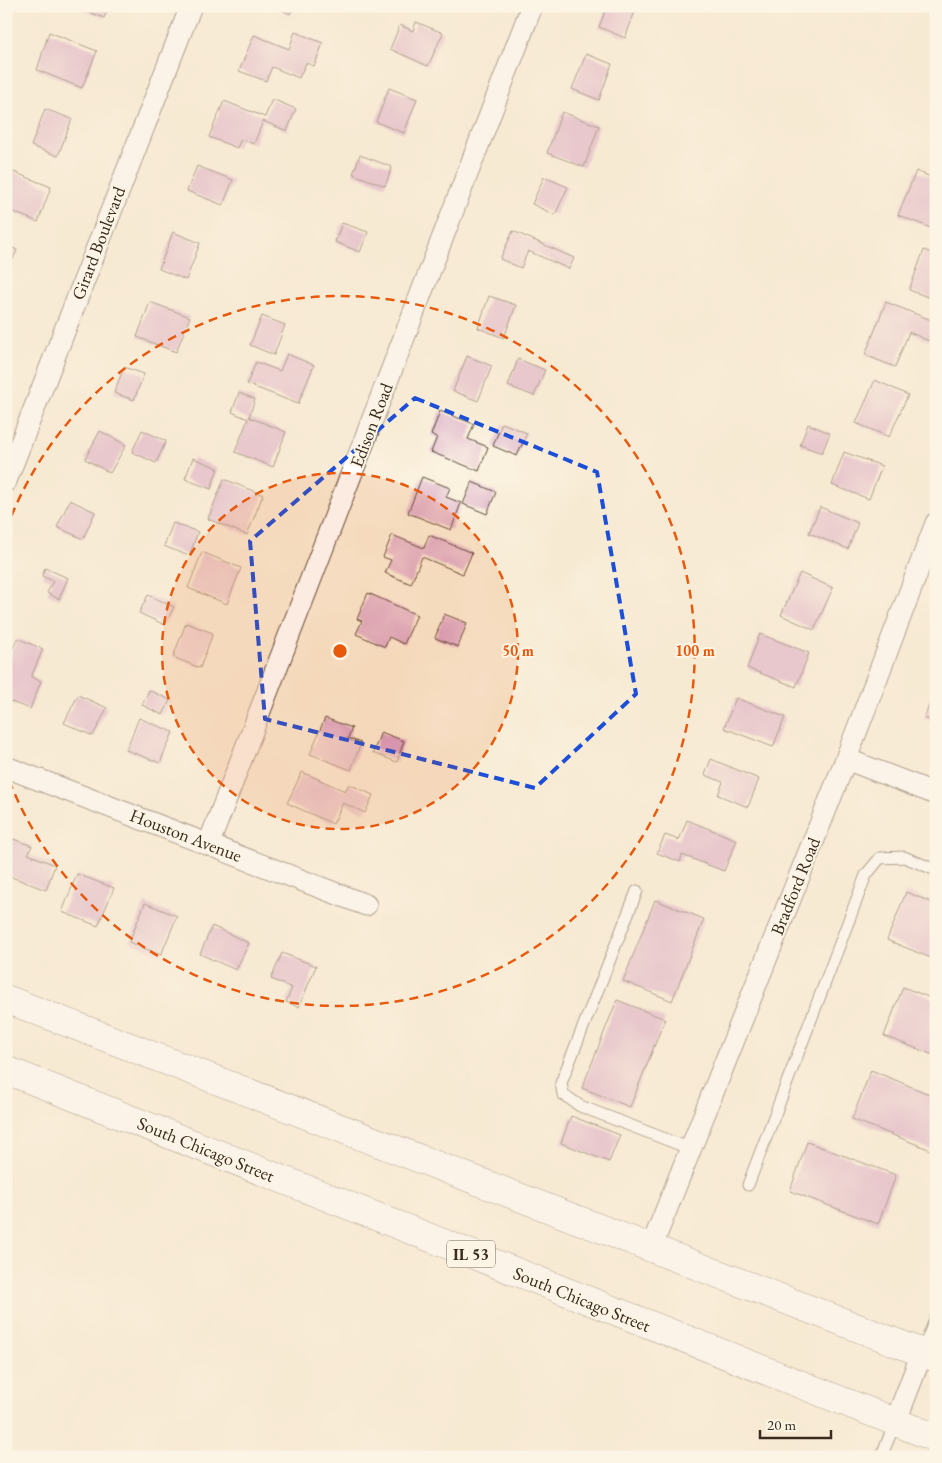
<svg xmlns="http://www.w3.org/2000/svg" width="942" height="1463" viewBox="0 0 942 1463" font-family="'EB Garamond',serif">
<rect width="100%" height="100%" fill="#fcf5e5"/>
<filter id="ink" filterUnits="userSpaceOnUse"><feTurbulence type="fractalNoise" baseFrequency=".02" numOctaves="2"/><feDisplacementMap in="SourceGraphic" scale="10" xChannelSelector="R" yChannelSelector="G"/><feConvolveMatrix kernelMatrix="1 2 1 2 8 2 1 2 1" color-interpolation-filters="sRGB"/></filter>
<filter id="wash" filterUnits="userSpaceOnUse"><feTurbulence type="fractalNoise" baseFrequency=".0096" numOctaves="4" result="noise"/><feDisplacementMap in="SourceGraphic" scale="20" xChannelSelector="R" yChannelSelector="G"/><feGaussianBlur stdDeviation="1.12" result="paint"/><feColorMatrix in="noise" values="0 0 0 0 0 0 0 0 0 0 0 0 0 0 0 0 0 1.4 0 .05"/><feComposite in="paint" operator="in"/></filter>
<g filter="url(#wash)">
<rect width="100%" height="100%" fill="#f7ead3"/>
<g id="blocks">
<path fill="#d59fc4" d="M73,6h36l-5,12z
M274,6h20l-4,8z
M607,6h30l-12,32 -26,-11z
M416,22l27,11 -15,33 -38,-17 10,-24 13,6z
M49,32l48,19 -15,37 -45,-18z
M295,32l28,11 -9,23 -8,-3 -7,15 -27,-11 -6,14 -27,-10 15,-36 35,14z
M586,54l26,10 -13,36 -27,-11z
M389,88l28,11 -13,34 -28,-11z
M272,99l24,10 -9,22 -24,-10 -9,23 -13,-5 -4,9 -28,-11 15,-36 41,16z
M45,109l27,10 -14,37 -27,-10z
M562,112l37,14 -15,41 -37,-14z
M360,155l32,12 -7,19 -32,-12z
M197,166l36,14 -10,25 -36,-14z
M6,169l45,18 -13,35 -32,-13 3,-8 -3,-1z
M916,171l20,8v51l-38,-15z
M544,177l24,10 -13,28 -23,-11z
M342,223l26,9 -8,20 -25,-10z
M513,231l61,27 -5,11 -41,-18 -7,17 -21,-9z
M173,232l27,11 -14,37 -27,-11z
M6,245l11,5 -11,24z
M924,250l12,5v45l-27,-10z
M489,296l27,9 -12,33 -26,-10z
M150,302l40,15 -14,35 -39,-15z
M886,302l50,20 -7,19 -20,-9 -14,35 -30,-12z
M262,316l23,9 -11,30 -24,-10z
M287,354l27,11 -16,39 -51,-20 9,-22 24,9z
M467,356l25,10 -14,35 -25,-10z
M518,359l27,11 -11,26 -26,-10z
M124,367l20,7 -10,26 -20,-7z
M875,380l33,15 -19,42 -33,-14z
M239,393l16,6 -6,18 37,15 -13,35 -38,-15 13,-33 -16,-7z
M440,411l34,13 -6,15 20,8 -9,24 -48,-19 6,-15 -6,-2z
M502,423l25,10 -10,23 -24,-10z
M808,424l22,9 -8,20 -22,-8z
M142,430l24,11 -10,22 -24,-11z
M100,431l26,14 -16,28 -25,-14z
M844,452l38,14 -13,33 -37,-14z
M193,458l25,10 -7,21 -26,-10z
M422,477l28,11 -4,9 15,6 -10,27 -43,-17z
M224,479l39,16 -16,40 -39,-16z
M472,482l24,10 -9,22 -24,-10z
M70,500l25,12 -12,27 -26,-12z
M820,507l38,16 -10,26 -39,-16z
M173,523l25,9 -9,24 -25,-10z
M392,535l32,13 5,-13 43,18 -9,21 -41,-17 -11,27 -26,-11 6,-13 -8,-3z
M202,552l39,16 -14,36 -39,-16z
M45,568l23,10 -9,21 -12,-6 6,-12 -11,-5z
M800,573l33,15 -19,42 -33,-15z
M368,593l49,22 -13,29 -15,-7 -4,10 -29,-13 6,-13 -5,-2z
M148,595l26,12 -9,18 -26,-12z
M444,614l23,9 -9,24 -23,-9z
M186,623l27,10 -13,35 -27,-11z
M760,634l49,19 -13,34 -49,-19z
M17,638l26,11 -12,28 10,4 -11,28 -24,-9v-35z
M936,689v33l-12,-4z
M149,690l21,10 -7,15 -21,-10z
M78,695l29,13 -14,28 -29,-13z
M736,698l49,19 -12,30 -49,-19z
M139,718l34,14 -13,31 -34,-13z
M325,718l27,10 -4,10 13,5 -10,27 -41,-16z
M381,732l23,9 -7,21 -24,-9z
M711,759l48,20 -11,28 -30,-12 5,-13 -18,-7z
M302,772l43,19 4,-7 24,11 -8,18 -22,-10 -10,21 -46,-21z
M687,820l50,20 -13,31 -42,-16 -2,7 -23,-9 8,-18 14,5z
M11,838l21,8 -4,8 27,11 -9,25 -40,-15v-26z
M77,874l37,14 -16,38 -36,-14z
M906,892l30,12v56l-49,-20z
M655,900l49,19 -32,82 -49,-20z
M145,903l32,13 -16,39 -32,-13z
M212,926l37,17 -13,27 -36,-16z
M282,953l34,13 -17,41 -13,-5 6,-14 -21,-9z
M903,987l33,13v56l-52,-20z
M617,1000l48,19 -35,88 -48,-19z
M871,1070l65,27v55l-84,-33z
M571,1116l49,19 -11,27 -48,-19z
M807,1142l89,33 -18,49 -88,-33z"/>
</g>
</g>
<g filter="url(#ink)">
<use href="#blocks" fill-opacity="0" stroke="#574739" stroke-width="1"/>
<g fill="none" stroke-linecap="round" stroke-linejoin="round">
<g stroke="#574739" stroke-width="13">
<path id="service" d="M637,891l-76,192 2,11 17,12 111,43
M748,1185l118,-310 14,-17 24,-1 32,13
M922,1353l14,-36
M881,1457l14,-34"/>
</g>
<g stroke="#574739" stroke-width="23">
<path id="minor" d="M6,481l185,-475
M846,759l90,35
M6,767l360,138
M209,843l323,-837
M651,1248l195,-489 90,-236
M895,1423l27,-70"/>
</g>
<g stroke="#574739" stroke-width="29">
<path id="primary" d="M6,999l930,359
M6,1070l930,368"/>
</g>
<use href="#service" stroke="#fff" stroke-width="11"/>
<use href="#minor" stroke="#fff" stroke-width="21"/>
<use href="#primary" stroke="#fff" stroke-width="28"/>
</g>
</g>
<path d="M0 0H942V1463H0ZM415,398l182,74 39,222 -101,94 -270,-69 -15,-178z" fill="#f7ead3" fill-opacity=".55" fill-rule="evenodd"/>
<path fill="none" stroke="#1d4ed8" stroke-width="4" stroke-dasharray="10 6" stroke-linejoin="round" d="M415,398l182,74 39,222 -101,94 -270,-69 -15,-178z"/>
<circle cx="340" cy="651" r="178" fill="#e8590c" fill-opacity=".12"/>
<g fill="none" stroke="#e8590c" stroke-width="2.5" stroke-dasharray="9 6">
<circle cx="340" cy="651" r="178"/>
<path d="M6 530A355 355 0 1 1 6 772"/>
</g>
<g text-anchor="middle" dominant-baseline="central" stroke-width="4" stroke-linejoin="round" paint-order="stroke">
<rect fill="#fcf5e5" stroke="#75675a" stroke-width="1" x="447" y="1240.5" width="48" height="27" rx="4"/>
<g font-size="16" font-weight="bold" fill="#3b2a1e">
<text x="471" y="1254">IL 53</text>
</g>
<g font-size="18" fill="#3b2a1e" stroke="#fcf5e5">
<text transform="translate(98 243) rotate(-69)">Girard Boulevard</text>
<text transform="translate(371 425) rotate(-69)">Edison Road</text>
<text transform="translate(186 835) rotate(21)">Houston Avenue</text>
<text transform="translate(795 886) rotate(-68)">Bradford Road</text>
<text transform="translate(206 1149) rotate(22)">South Chicago Street</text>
<text transform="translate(582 1299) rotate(22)">South Chicago Street</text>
</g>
</g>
<circle cx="340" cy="651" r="8" fill="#e8590c" stroke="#fcf5e5" stroke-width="2.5"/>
<g font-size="15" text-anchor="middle" font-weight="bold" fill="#e8590c" stroke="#fcf5e5" stroke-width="4" stroke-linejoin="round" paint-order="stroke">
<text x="518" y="656">50 m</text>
<text x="695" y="656">100 m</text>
</g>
<rect width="942" height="1463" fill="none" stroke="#fcf5e5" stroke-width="25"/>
<path d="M760 1430v8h71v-8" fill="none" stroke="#3b2a1e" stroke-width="2.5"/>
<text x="767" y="1430" font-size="15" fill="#3b2a1e" stroke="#fcf5e5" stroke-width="4" paint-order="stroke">20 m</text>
</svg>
